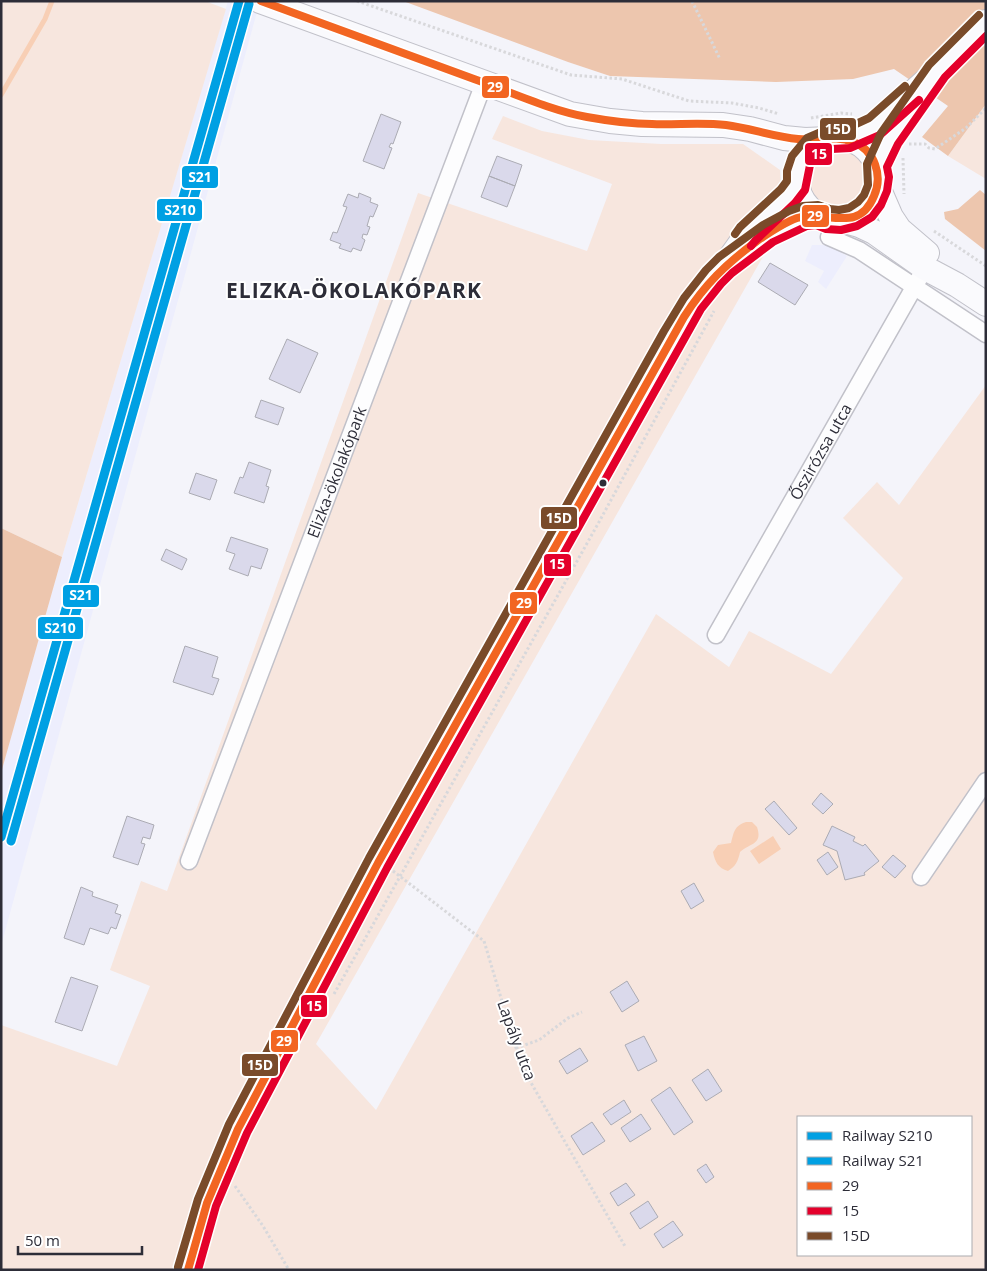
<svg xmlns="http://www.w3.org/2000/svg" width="987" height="1271" viewBox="0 0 987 1271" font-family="'Open Sans',sans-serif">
<rect width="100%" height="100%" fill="#f4f4fa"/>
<path fill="#edeefd" d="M228,1h32l-259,945v-174l61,-215z
M812,245h17l18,11 -21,33 -8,-7 6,-11 -19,-10z"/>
<path fill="#f7e6de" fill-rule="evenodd" d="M1,1h204l21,8 -164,548 -61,-29z
M986,104v75l-38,-23z
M503,116l39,15 47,9 72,4h82l37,26 1,23 -41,51 25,9 -449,791 60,66 280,-496 73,53 20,-36 82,43 72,-96 -60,-60 34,-36 22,23 87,-120v885h-985v-245l116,41 33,-80 -40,-16 31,-89 26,10 251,-698 169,58 25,-67 -120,-45zM798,1117h173v138h-173z
M805 178a32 32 0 1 1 64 0a32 32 0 1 1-64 0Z"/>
<path fill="#edc6ae" d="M403,1h583v103l-38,52 -26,-19 26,-31 -54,-37 -41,10 -77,3 -166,-6 -42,-14z
M980,190l6,5v56l-41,-32 -1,-7 14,-3z
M1,528l61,29 -61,216z"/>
<path fill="#f8cfb5" d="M746,822h6l5,5c6,18 -7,16 -17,25 -2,9 -4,14 -12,19 -10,-3 -13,-9 -15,-19l5,-7 13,-2c3,-11 3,-17 15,-21z
M773,836l8,13 -22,15 -9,-13z"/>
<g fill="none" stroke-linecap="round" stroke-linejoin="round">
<path stroke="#f8cfb5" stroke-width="5" d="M1,95l44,-76 7,-18"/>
</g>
<path fill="#dad9eb" stroke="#ababb3" d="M381,114l20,8 -8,22 -2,-1 -2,4 3,1 -8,21 -21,-8z
M497,156l25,9 -7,21 -26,-10z
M489,176l26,10 -8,21 -26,-10z
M359,193l12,5 -1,4 8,3 -5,12 -3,-1 -3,10 3,1 -3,8 -4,-1 -1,4 3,2 -4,11 -8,-3 -2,4 -12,-4 2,-4 -11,-4 3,-8 4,1 10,-26 -4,-1 5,-12 10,4z
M770,263l38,22 -13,20 -37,-23z
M287,339l31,14 -18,40 -31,-14z
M261,400l23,8 -6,17 -23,-8z
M249,462l22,8 -5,16 3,1 -5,16 -30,-10 6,-16 3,1z
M196,473l21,7 -7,20 -21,-7z
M231,537l37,12 -7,20 -10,-3 -3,10 -19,-7 6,-15 -9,-3z
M166,549l21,10 -5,11 -21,-10z
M185,646l33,11 -6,20 7,2 -6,16 -40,-13z
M821,793l12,11 -10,10 -11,-10z
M774,801l23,27 -8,7 -24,-26z
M127,816l27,9 -4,14 -7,-2 -2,6 4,1 -7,21 -25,-8z
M832,826l23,11 -2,4 10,5 2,-2 14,17 -15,12 1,2 -20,5 -8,-29 -14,-6z
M828,852l10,15 -11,8 -10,-15z
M893,855l13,11 -11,12 -13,-11z
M694,883l10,18 -13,8 -10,-18z
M81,887l12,5 -1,4 26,9 -3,8 6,2 -5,14 -5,-2 -3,7 -18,-6 -6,17 -20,-7z
M71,977l27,9 -16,45 -27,-9z
M627,981l12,20 -17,11 -12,-20z
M644,1036l13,25 -19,10 -13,-26z
M580,1048l8,13 -21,13 -8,-13z
M708,1069l14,22 -16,10 -14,-21z
M670,1087l23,35 -19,13 -23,-35z
M624,1100l7,12 -20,13 -8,-11z
M641,1114l10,15 -21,13 -9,-14z
M592,1122l13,19 -22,14 -12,-19z
M706,1164l8,13 -8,6 -9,-13z
M626,1183l9,12 -17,11 -8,-13z
M648,1201l10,16 -18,12 -10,-16z
M673,1221l10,14 -20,13 -9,-14z"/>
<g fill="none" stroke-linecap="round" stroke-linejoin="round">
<g stroke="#c1c1c9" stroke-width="19">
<g id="street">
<path d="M829,237l30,13 127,84"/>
<path id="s1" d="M716,635l209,-367"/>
<path id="s2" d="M189,861l295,-778"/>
<path d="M921,877l65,-96"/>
</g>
</g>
<g stroke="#c1c1c9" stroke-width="26">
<path id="secondary" d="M260,1l310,113 40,7 32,3 81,1 27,4 34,9 21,2 25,-1
M797 179a41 41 0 1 1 82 0a41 41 0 1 1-82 0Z
M847,139l28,-13 62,-55 49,-49
M877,166l12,-27 24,-33
M878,187l13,30 8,12 28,24
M840,220l19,5 15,7 51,36 32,17 29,19
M750,247c21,-16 41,-29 67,-32
M188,1270l19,-67 31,-74 140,-266 295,-527 20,-33 32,-38 22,-31 41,-38 9,-12"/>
</g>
<path stroke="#d8d8db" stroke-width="3" stroke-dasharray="2.5 2.5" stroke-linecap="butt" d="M357,1l214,74 51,4 67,22 43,2 27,5 20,6
M692,1l28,58
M811,118l30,-5 11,1
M909,144h16l4,4 6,1 31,-21 20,-20
M903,158l1,36
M934,231l52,35
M393,871l91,70 32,107 14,33 96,167
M334,994l265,-472 115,-211
M516,1048l23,-8 29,-22 14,-6
M235,1186l28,40 26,44"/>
<use href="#street" stroke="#fdfdfe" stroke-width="16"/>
<use href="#secondary" stroke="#fafafd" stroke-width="24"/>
<g stroke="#fff" stroke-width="11">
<path id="bus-1" d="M188,1270l19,-67 31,-74 140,-266 306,-546c21,-33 42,-53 73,-76 13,-9 26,-18 40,-23 29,-9 61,17 77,-22 9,-20 1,-46 -21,-54 -18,-7 -36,-1 -55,-3 -24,-2 -48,-11 -72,-14 -25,-3 -50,0 -74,-1 -22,0 -43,-3 -65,-7 -38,-7 -76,-25 -113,-38 -71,-26 -142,-52 -213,-78"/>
</g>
<g stroke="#fff" stroke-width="11">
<path id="bus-2" d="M751,246l4,-5 40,-38 10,-13 5,-25 9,-11 13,-5 18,-1 30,-13 39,-35
M198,1270l18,-64 31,-73 140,-265 314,-559 20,-25 11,-11 41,-31 34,-16 9,-1 10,4 15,1 16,-4 15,-9 9,-12 6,-14 2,-14 -2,-10 11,-23 47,-67 41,-41"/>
</g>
<g stroke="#fff" stroke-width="11">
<path id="bus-3" d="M735,234l5,-7 41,-38 6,-8v-10l5,-15 15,-18 21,-9h17l24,-11 36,-32
M178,1267l20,-68 31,-75 140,-266 295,-527 20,-33 22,-28 13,-13 44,-32 26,-14 14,-5 15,-1 12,4 9,1 10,-2 9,-6 6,-7 4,-10 -1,-21 14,-31 48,-68 50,-50"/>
</g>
<use href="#bus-1" stroke="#f26522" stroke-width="8"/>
<use href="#bus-2" stroke="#e4002b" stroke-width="8"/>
<use href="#bus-3" stroke="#7a4b2a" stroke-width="8"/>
<g stroke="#fff" stroke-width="12">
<path id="rail-1" d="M1,837l238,-836"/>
</g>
<g stroke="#fff" stroke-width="12">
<path id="rail-2" d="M11,841l238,-837"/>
</g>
<use href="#rail-1" stroke="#00a0e3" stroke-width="9"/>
<use href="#rail-2" stroke="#00a0e3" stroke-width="9"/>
</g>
<circle fill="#2d2d38" stroke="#fff" stroke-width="2" cx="603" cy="483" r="4.5"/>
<g text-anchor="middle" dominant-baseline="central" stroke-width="4" stroke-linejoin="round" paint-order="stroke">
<g font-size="16" fill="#2d2d38" stroke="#fff">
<text stroke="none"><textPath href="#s1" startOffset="211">Őszirózsa utca</textPath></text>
<text stroke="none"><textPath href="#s2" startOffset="416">Elizka-ökolakópark</textPath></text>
<text transform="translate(517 1040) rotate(70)">Lapály utca</text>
</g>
<g font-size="21" font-weight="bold" letter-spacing="1" fill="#2d2d38" stroke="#fff">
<text x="354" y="290">ELIZKA-ÖKOLAKÓPARK</text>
</g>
</g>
<g stroke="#fff" stroke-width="2">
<rect x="481" y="75" width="29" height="24" rx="5" fill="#f26522"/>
<rect x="819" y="117" width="38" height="24" rx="5" fill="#7a4b2a"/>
<rect x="804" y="142" width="29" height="24" rx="5" fill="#e4002b"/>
<rect x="181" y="165" width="38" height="24" rx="5" fill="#00a0e3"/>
<rect x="156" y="198" width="47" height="24" rx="5" fill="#00a0e3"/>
<rect x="801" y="204" width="29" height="24" rx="5" fill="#f26522"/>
<rect x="540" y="506" width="38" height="24" rx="5" fill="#7a4b2a"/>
<rect x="543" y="553" width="29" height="24" rx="5" fill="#e4002b"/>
<rect x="62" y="584" width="38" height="24" rx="5" fill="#00a0e3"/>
<rect x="509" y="591" width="29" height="24" rx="5" fill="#f26522"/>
<rect x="37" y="616" width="47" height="24" rx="5" fill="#00a0e3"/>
<rect x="300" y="994" width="28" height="24" rx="5" fill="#e4002b"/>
<rect x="270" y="1029" width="29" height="24" rx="5" fill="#f26522"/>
<rect x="241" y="1053" width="38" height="24" rx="5" fill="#7a4b2a"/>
</g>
<g font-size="14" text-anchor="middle" font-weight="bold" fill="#fff">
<text x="495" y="92">29</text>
<text x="838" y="134">15D</text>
<text x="819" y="159">15</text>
<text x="200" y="182">S21</text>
<text x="180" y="215">S210</text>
<text x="815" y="221">29</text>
<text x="559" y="523">15D</text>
<text x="557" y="569">15</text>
<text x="81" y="600">S21</text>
<text x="524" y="608">29</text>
<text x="60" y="633">S210</text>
<text x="314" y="1011">15</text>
<text x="284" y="1046">29</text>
<text x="260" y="1070">15D</text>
</g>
<rect width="987" height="1271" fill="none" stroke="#2d2d38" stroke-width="5"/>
<rect x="797" y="1116" width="175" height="140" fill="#ffffff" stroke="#ababaf"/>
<rect x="807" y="1132" width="25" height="8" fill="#00a0e3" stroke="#ababaf"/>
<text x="842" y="1141" font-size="15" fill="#2d2d38">Railway S210</text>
<rect x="807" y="1157" width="25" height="8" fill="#00a0e3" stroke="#ababaf"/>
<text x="842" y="1166" font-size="15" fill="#2d2d38">Railway S21</text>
<rect x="807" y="1182" width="25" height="8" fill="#f26522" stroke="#ababaf"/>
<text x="842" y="1191" font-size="15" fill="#2d2d38">29</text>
<rect x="807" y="1207" width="25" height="8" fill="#e4002b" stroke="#ababaf"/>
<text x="842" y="1216" font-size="15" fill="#2d2d38">15</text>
<rect x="807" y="1232" width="25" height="8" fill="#7a4b2a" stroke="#ababaf"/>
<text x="842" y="1241" font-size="15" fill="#2d2d38">15D</text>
<path d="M18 1246v8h124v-8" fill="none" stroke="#2d2d38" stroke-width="2.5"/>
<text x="25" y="1246" font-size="15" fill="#2d2d38" stroke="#ffffff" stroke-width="4" paint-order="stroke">50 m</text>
</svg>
